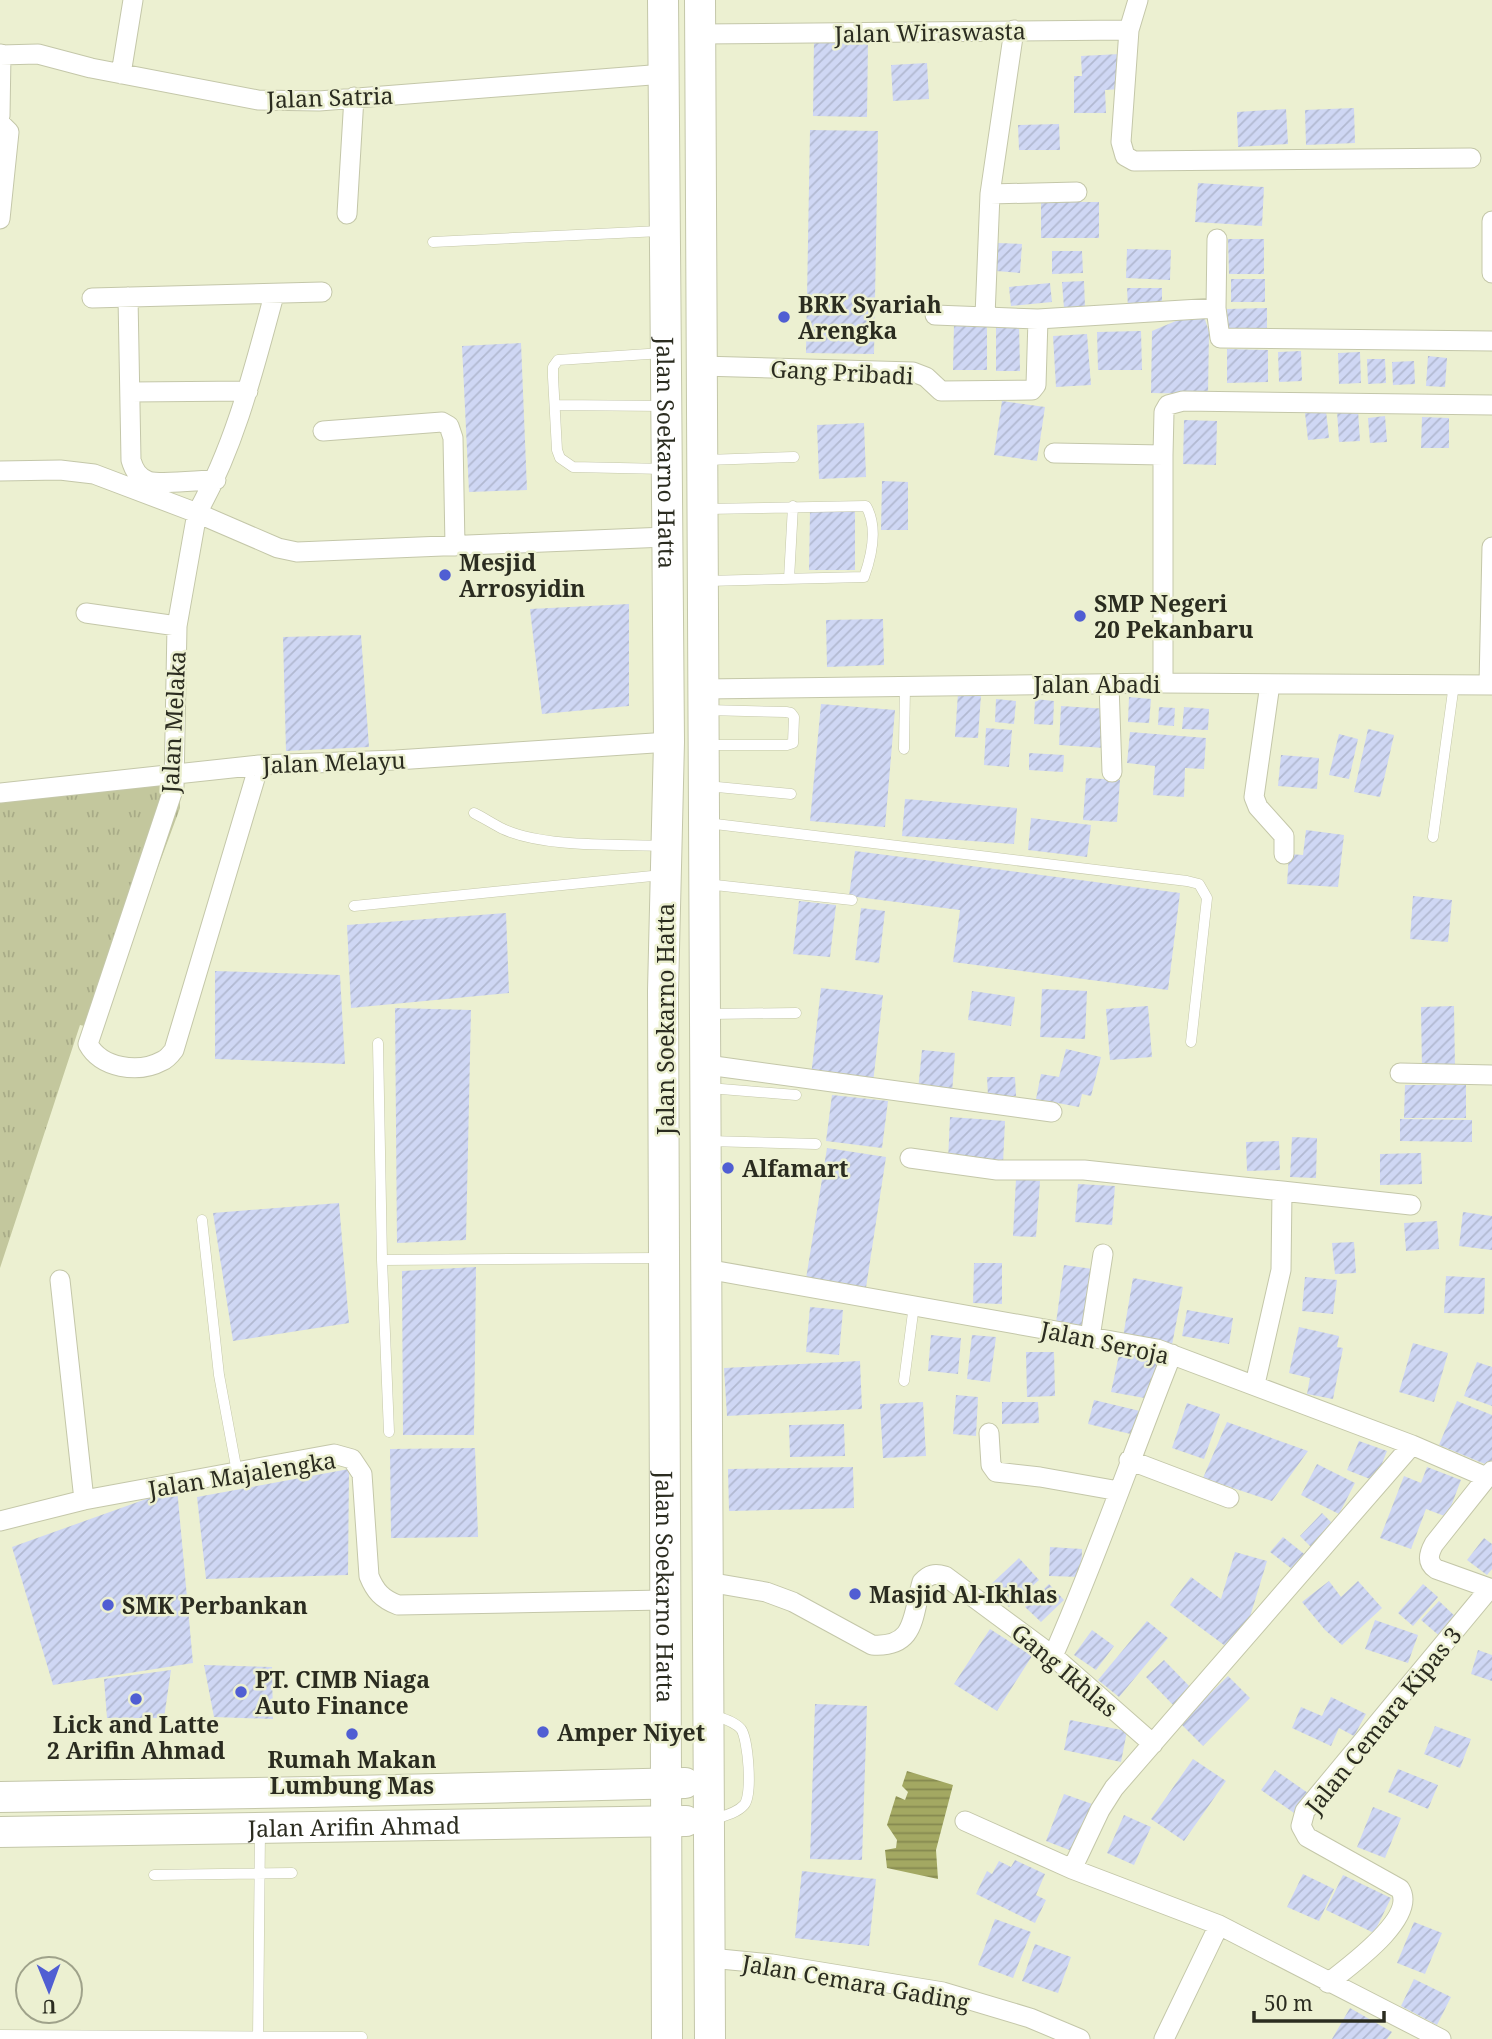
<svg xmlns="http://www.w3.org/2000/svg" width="1492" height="2039" viewBox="0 0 1492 2039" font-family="'Noto Serif',serif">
<defs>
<pattern id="grass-tufts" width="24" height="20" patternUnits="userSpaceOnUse" patternTransform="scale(1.75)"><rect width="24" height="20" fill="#c3c79d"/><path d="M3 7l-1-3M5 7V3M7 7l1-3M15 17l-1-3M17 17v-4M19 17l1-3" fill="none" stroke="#a8ab87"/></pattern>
<pattern id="water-rules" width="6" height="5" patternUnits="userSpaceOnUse" patternTransform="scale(1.75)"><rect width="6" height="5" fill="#a3a862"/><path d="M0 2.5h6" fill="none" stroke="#858950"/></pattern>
<pattern id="building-hatch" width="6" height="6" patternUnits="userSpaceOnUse" patternTransform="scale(1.75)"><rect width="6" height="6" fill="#cfd7f4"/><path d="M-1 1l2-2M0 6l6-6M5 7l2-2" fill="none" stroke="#b2b9d1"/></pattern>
</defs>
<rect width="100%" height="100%" fill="#ecf0d1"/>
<path fill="url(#grass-tufts)" d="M180,776v32l-82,221 -18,-4 -80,243v-470z"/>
<path fill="url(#water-rules)" d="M907,1771l46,14 -17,65 2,29 -51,-11 -2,-18 11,-2 1,-8 -10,-15 9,-29 9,4 3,-8 -6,-6z"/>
<path fill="url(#building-hatch)" d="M814,39l54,1 -1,77 -54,-1z
M1120,54l2,35 -17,1 1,23h-32v-37h8l-1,-20z
M927,63l2,36 -36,2 -2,-36z
M1354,108l1,35 -49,2 -1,-35z
M1286,109l2,35 -50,3 -1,-35z
M1059,124l1,26h-41l-1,-25z
M810,130l68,1 -4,223 -68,-1z
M1198,183l66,4 -2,39 -67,-4z
M1041,202h58v36h-58z
M1228,239h36v35h-35z
M998,243l24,1 -2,29 -24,-2z
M1127,249l44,1 -1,30 -44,-2z
M1052,251h30l1,22 -31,1z
M1231,279h34v23h-34z
M1084,281l1,26 -21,1 -2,-26z
M1050,283l2,19 -41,4 -2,-19z
M1127,288h35v20h-34z
M1267,308v26l-39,1 -1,-26z
M1202,310l7,22 -1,62 -57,-1 1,-62z
M954,324l33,1v45h-34z
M996,324h23l1,47h-24z
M1141,331l1,39h-44l-1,-38z
M1087,334l4,51 -35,2 -3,-51z
M521,343l6,147 -58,2 -7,-146z
M1227,349l41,1v32l-41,1z
M1301,351l1,30 -23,1 -1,-30z
M1360,352l1,31 -22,1 -1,-31z
M1428,356l19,2 -2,29 -19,-1z
M1367,359h18l1,24 -18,1z
M1414,361l1,23 -22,1 -1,-23z
M1002,401l43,6 -8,54 -43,-6z
M1358,410l2,31 -21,1 -2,-31z
M1326,411l3,27 -21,2 -3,-27z
M1385,416l2,26 -17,1 -2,-25z
M1422,417l27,1v30h-28z
M1184,420l33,1 -1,44 -33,-1z
M864,423l2,54 -47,2 -2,-54z
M882,481l26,1v48h-27z
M855,508v62h-46l1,-60z
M629,604v102l-87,8 -12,-105z
M883,619l1,46 -57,2 -1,-47z
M361,635l8,112 -83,4 -3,-114z
M958,693l23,2 -3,43 -23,-1z
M1129,697l22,2 -2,24 -21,-1z
M996,699l20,2 -2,23 -19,-2z
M1035,699l19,2 -1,24 -19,-1z
M821,704l74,6 -10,117 -75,-6z
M1061,706l47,3 -3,39 -46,-3z
M1159,707l16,1 -1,18 -16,-1z
M1184,707l25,2 -1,21 -26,-1z
M986,728l26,2 -3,37 -25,-2z
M1368,729l26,6 -14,62 -26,-5z
M1130,732l76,6 -2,31 -19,-1 -1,29 -31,-2 2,-29 -28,-3z
M1339,734l19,5 -9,40 -20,-4z
M1029,753l35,2 -1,17 -34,-2z
M1281,755l38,3 -2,31 -39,-3z
M1086,778l34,2 -3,42 -34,-2z
M905,799l112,9 -3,36 -112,-8z
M1031,818l60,7 -4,32 -59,-7z
M1306,830l38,5 -6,52 -51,-3 2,-30 14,1z
M855,851l325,42 -12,97 -215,-28 7,-52 -111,-14z
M1413,896l39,4 -4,42 -38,-3z
M799,901l37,4 -6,52 -37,-3z
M861,908l24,3 -6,52 -24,-3z
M506,913l3,80 -158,15 -4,-83z
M215,971l125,4 5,89 -130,-5z
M821,988l62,7 -10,88 -62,-7z
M1042,989l45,2 -2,48 -45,-2z
M972,991l43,6 -4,29 -43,-6z
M1148,1006l4,51 -42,3 -4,-51z
M1454,1006l1,63 -33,1 -1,-63z
M395,1008l76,2 -5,230 -69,3z
M1066,1049l35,8 -10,39 -9,-2 -3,13 -43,-8 5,-25 18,3z
M922,1050l33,3 -3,40 -34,-3z
M987,1077h28l1,19h-28z
M1405,1085h61v33h-62z
M832,1095l56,6 -6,47 -56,-7z
M950,1117l55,4 -2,43 -55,-3z
M1400,1119l72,1v22l-72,-1z
M1292,1137l25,1 -1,40 -26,-1z
M1279,1141l1,29 -33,1 -1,-29z
M827,1148l59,9 -21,137 -60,-9z
M1421,1153l1,31 -42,1v-31z
M1016,1179l24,2 -4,56 -23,-1z
M1078,1184l37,2 -3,39 -37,-3z
M339,1203l10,120 -116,18 -20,-128z
M1463,1212l29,4v34l-33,-4z
M1437,1221l2,28 -33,2 -2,-28z
M1354,1242l2,31 -21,1 -3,-31z
M974,1263h28v41l-29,-1z
M1064,1265l36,5 -9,58 -35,-5z
M476,1267l-2,168h-71l-1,-164z
M1446,1276l39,2 -1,36 -40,-1z
M1305,1277l32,3 -4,34 -31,-3z
M1133,1278l50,9 -11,58 -49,-8z
M810,1307l33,3 -4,45 -33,-3z
M1187,1310l46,8 -4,26 -47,-8z
M1299,1327l40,9 -2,11 6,1 -10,51 -26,-5 3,-16 -21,-5z
M931,1335l30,3 -3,36 -30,-3z
M972,1335l24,2 -6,45 -23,-3z
M1413,1343l35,10 -14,49 -35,-10z
M1120,1350l38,8 -8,41 -39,-7z
M1026,1352h28l1,44 -28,1z
M860,1361l2,48 -135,7 -3,-48z
M1477,1362l15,5v39l-28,-10z
M956,1395l22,2 -2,39 -23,-2z
M1094,1400l46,11 -5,24 -47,-11z
M1457,1401l35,14v52l-53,-22z
M923,1402l3,54 -43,2 -3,-54z
M1002,1402h36l1,21 -37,1z
M1187,1403l33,11 -16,45 -32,-11z
M1227,1422l81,29 -36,50 -69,-23z
M844,1424l1,32 -55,1 -1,-32z
M1359,1441l28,10 -12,30 -28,-11z
M475,1448l3,89 -87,1 -1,-89z
M1317,1464l38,19 -16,31 -38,-19z
M853,1467l1,41 -125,3 -1,-42z
M1427,1467l34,13 -14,37 -21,-8 -15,40 -31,-11 24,-62 17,7z
M349,1469l-1,106 -142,4 -9,-82z
M177,1488l16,175 -140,22 -41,-138z
M1322,1513l15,15 -22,23 -15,-15z
M1283,1537l25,20 -12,15 -26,-20z
M1484,1538l8,6v25l-5,6 -20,-15z
M1050,1547l32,2 -1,28 -32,-1z
M1235,1552l32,9 -18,59 -21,28 -58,-43 21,-28 30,22z
M1019,1558l20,22 -30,27 -20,-21z
M1329,1581l12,16 17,-16 24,27 -40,37 -17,-15 -23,-28z
M1049,1584l15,16 -23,22 -16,-15z
M1423,1584l15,13 -25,29 -15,-13z
M1439,1601l20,19 -17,18 -21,-18z
M1375,1620l43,15 -10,28 -43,-14z
M1147,1621l21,17 -49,59 -21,-17z
M990,1629l42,27 -35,55 -43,-27z
M1092,1630l22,16 -18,24 -22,-15z
M1478,1650l14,5v26l-21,-7z
M1164,1660l29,30 -18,17 -29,-30z
M204,1665l68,2 1,52 -59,-2z
M171,1670l-7,48h-57l-3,-39z
M1228,1676l22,22 -47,48 -23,-23z
M1331,1697l35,17 -12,22 -15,-8 -8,18 -39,-18 9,-21 21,9z
M815,1704l52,2 -5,154 -52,-1z
M1070,1720l57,11 -6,31 -57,-12z
M1435,1726l36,13 -11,29 -36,-14z
M1193,1759l33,22 -42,60 -33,-22z
M1398,1769l40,16 -10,24 -40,-17z
M1275,1770l33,23 -14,20 -33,-23z
M1064,1794l31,11 -18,48 -31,-12z
M1373,1807l28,11 -16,40 -28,-11z
M1124,1815l27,12 -17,38 -27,-12z
M1015,1860l30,14 -9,21 10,5 -11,23 -59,-29 11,-23 5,3 7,-13 12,6z
M802,1871l74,8 -7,67 -74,-8z
M1303,1874l31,15 -15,32 -32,-14z
M1343,1875l48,23 -17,35 -48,-23z
M995,1919l36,13 -18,46 -35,-13z
M1414,1922l28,11 -17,41 -28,-11z
M1035,1944l36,13 -13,36 -36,-12z
M1414,1979l37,18 -14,28 -36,-19z
M1350,2008l42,24 -5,7h-55z"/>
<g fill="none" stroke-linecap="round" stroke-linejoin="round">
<g stroke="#c4c7a9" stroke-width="11">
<path id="service" d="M433,242l227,-11
M663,353l-105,7 -5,7v10l4,73 3,8 13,9 92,2
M555,405l110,1
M706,460l88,-3
M706,509l160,-3c12,21 6,49 -2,71l-157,4
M789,579l4,-73
M707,745h80l6,-2 1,-26 -3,-4 -5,-1 -79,-2
M904,749l1,-63
M707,786l84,8
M474,813c10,5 19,11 29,16 42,19 115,15 162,17
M707,823l480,58 12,3 8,14 -16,144
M1433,837l21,-153
M706,884l146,16
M354,906l308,-31
M709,1014l87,-1
M378,1043l4,217
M709,1088l87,7
M708,1141l108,3
M202,1220l17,155 18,97
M904,1381l10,-76
M389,1432l-7,-172 278,-2
M711,1714c10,4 23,7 30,15 7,10 12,66 3,76 -7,8 -20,11 -30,14
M154,1875l138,-2
M0,2035l362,2
M258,2039l2,-209"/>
</g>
<g stroke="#c4c7a9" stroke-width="21">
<path id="minor" d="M1138,0l-9,30 -8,112 4,14 9,5 337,-3
M700,34l429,-4
M0,55l38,-1 53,14 167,32 61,1 345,-27
M121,74l12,-74
M0,116l1,-62
M0,123l9,9 -9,87
M990,194l87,-2
M347,214l7,-117
M1492,221v52
M1217,239l-1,69 4,30 272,3
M128,297l3,163c3,10 7,17 17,21 13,4 52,-1 68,-1
M92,298l230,-6
M935,315l103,4 178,-11
M985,316l5,-122 24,-164
M701,366l212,6 13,5 15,14 91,-1 4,-5 2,-66
M131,392l117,-1
M323,431l119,-9 7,4 4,12 2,108
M1054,453l109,2
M0,471l60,-1 34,4 103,39c38,-67 57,-144 77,-218
M86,613l91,13
M1163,683v-228l1,-43 4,-7 15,-4 309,4
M1109,684l3,88
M1270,684l-16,113 4,10 26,29v18
M1489,685l3,-138
M703,689l460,-6 329,2
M259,765l-85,285c-3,4 -7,9 -12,11 -24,13 -61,7 -74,-17l86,-257 3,-161 20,-113 81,35 19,4 369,-15
M0,793l259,-28 137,-5 273,-18
M707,1065l345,47
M1400,1073l92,2
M910,1158l87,12h87l198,21
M706,1269l451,80 255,96 74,32
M60,1280l24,220
M1090,1337l13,-83
M1255,1384l26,-114 1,-79 129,14
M989,1433l2,32 5,7 44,5 79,14
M1129,1460l100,38
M1492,1471l-58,73c-5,9 -8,18 2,25l56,20
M0,1521l84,-21 250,-46 18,5 10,15 7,102c6,15 13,23 29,29l265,-5
M708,1582l58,10 27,10 79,43c44,3 40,-28 50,-63 7,-8 13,-9 23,-6l108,80 100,88
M1053,1656c44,-99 79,-202 119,-302
M965,1821l107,48 147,56 222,114
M1072,1869l28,-59 14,-22 298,-343
M710,1958l62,6 171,28 87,26 50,21
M1328,1983c20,-16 90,-65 72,-94l-93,-52 -6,-11 4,-15 185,-223
M1164,2039l55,-114"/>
</g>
<g stroke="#c4c7a9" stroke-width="32">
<g id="primary">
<path id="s1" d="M663,0l6,742 -6,249 4,1048"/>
<path d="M700,0l10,2039"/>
<path d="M0,1797l312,-5 373,-9"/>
<path id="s2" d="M0,1832l686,-11"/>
</g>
</g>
<use href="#service" stroke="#fff" stroke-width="10"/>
<use href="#minor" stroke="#fff" stroke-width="19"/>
<use href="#primary" stroke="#fff" stroke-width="30"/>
</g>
<g fill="#505ed3" stroke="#ecf0d1" stroke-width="2.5">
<circle cx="784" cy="317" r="7"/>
<circle cx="445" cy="575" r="7"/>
<circle cx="1080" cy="616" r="7"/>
<circle cx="728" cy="1168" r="7"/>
<circle cx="855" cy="1594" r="7"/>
<circle cx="108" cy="1605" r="7"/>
<circle cx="241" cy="1692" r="7"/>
<circle cx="136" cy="1699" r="7"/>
<circle cx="543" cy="1732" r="7"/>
<circle cx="352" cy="1734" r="7"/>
</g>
<g text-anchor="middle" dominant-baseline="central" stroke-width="5" stroke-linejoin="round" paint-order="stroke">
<g font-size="23" fill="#2b2c20" stroke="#ecf0d1">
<text transform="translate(930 32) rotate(-1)">Jalan Wiraswasta</text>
<text transform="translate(330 97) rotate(-2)">Jalan Satria</text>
<text transform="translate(842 372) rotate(3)">Gang Pribadi</text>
<text stroke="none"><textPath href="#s1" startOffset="453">Jalan Soekarno Hatta</textPath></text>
<text x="1097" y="684">Jalan Abadi</text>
<text transform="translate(173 722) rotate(-87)">Jalan Melaka</text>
<text transform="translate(334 762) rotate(-2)">Jalan Melayu</text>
<text transform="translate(665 1019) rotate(-90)">Jalan Soekarno Hatta</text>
<text transform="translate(1105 1342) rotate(12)">Jalan Seroja</text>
<text transform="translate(242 1474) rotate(-9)">Jalan Majalengka</text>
<text stroke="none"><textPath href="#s1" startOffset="1587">Jalan Soekarno Hatta</textPath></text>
<text transform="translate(1065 1670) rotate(40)">Gang Ikhlas</text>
<text transform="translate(1383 1720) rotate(-51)">Jalan Cemara Kipas 3</text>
<text stroke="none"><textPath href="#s2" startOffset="354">Jalan Arifin Ahmad</textPath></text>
<text transform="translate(856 1982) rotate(10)">Jalan Cemara Gading</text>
</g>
<g font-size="23" font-weight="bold" fill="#2b2c20" stroke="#ecf0d1" text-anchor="start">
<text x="798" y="304">BRK Syariah<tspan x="798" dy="26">Arengka</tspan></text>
<text x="459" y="562">Mesjid<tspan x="459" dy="26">Arrosyidin</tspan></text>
<text x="1094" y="603">SMP Negeri<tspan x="1094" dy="26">20 Pekanbaru</tspan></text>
<text x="742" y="1168">Alfamart</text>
<text x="869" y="1594">Masjid Al-Ikhlas</text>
<text x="122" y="1605">SMK Perbankan</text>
<text x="255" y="1679">PT. CIMB Niaga<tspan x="255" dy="26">Auto Finance</tspan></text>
<text x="136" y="1724" text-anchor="middle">Lick and Latte<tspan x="136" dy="26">2 Arifin Ahmad</tspan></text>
<text x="557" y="1732">Amper Niyet</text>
<text x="352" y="1759" text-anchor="middle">Rumah Makan<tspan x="352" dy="26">Lumbung Mas</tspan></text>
</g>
</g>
<g transform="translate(49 1990) rotate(179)"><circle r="33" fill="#ecf0d1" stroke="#9fa28a" stroke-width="2"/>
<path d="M0-5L12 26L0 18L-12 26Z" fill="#505ed3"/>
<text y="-10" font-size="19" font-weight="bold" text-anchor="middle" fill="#2b2c20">U</text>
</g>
<path d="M1254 2011v10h130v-10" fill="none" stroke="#2b2c20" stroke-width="3.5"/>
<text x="1264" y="2011" font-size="21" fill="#2b2c20" stroke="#ecf0d1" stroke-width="5" paint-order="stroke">50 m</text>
</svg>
